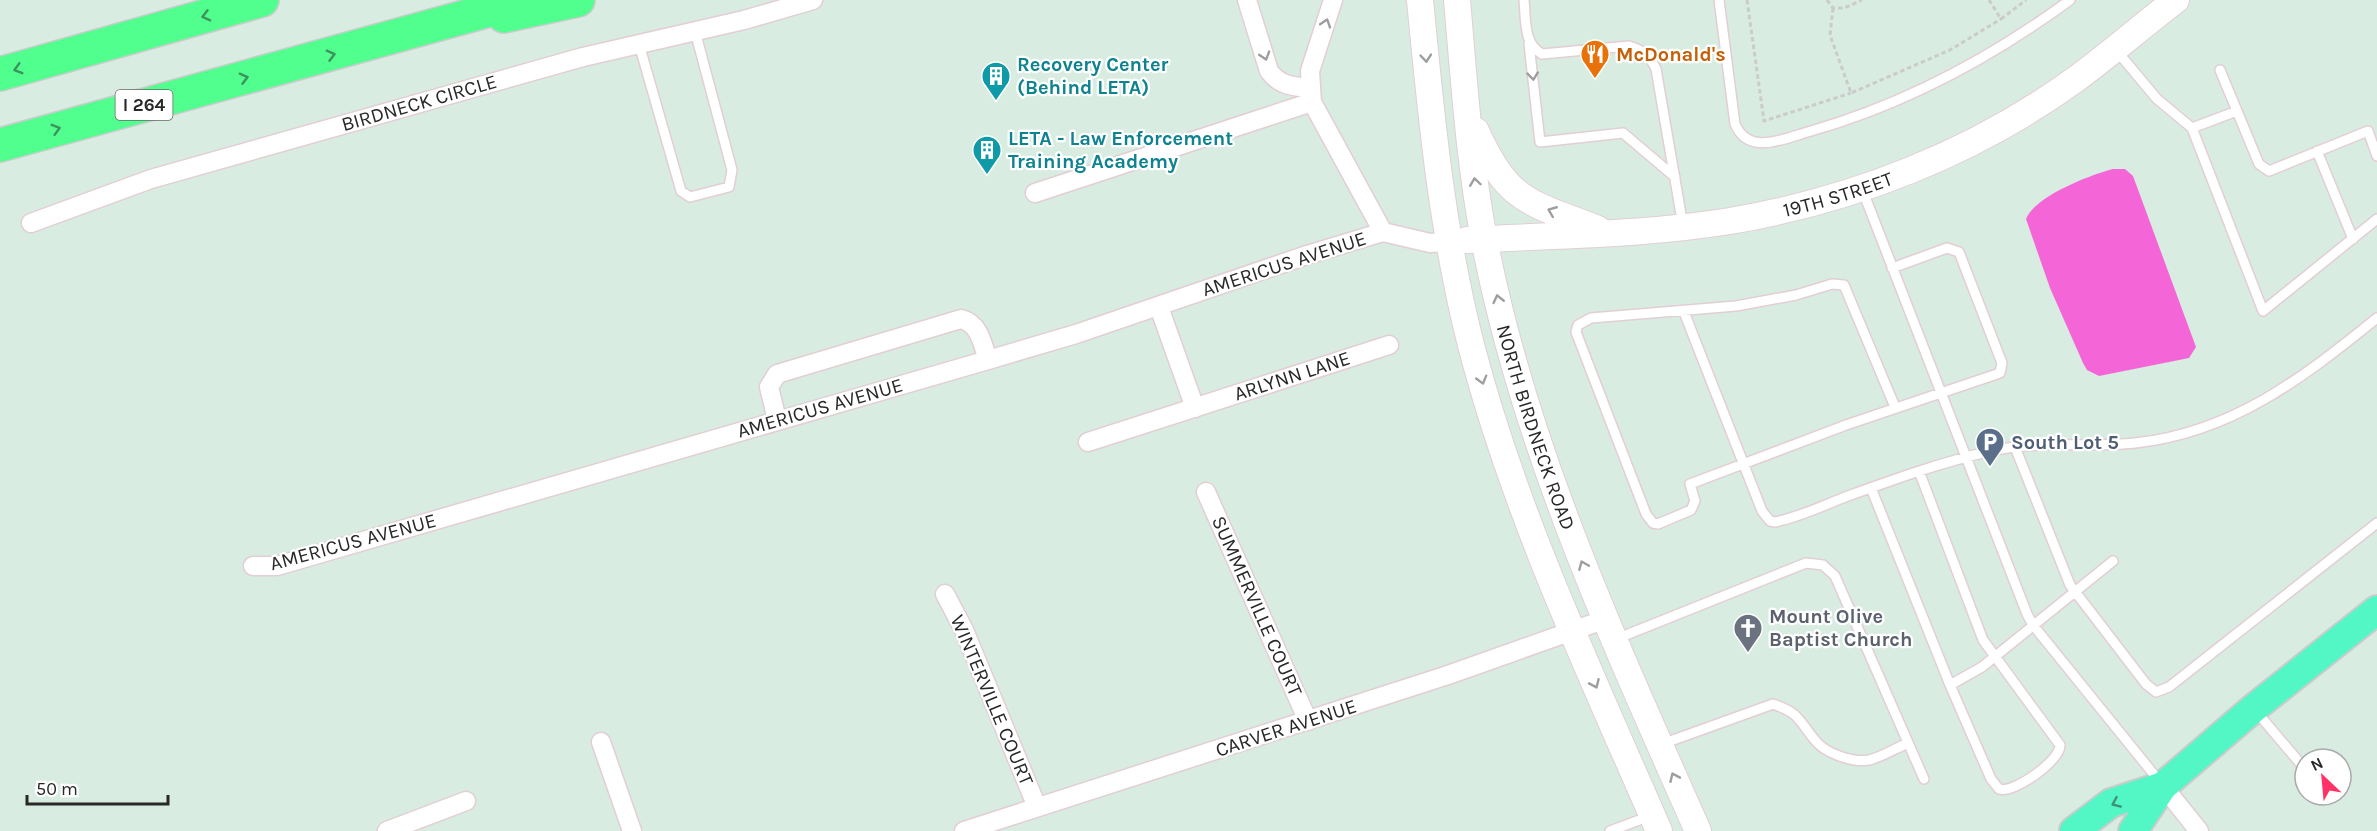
<svg xmlns="http://www.w3.org/2000/svg" width="2377" height="831" viewBox="0 0 2377 831" font-family="Karla,sans-serif">
<rect width="100%" height="100%" fill="#d9ece2"/>
<path fill="#f466d8" d="M2113,169h12l8,7 63,171 -7,11 -90,18 -12,-6 -4,-7 -33,-75 -24,-69c9,-23 64,-44 87,-50z"/>
<g fill="none" stroke-linecap="round" stroke-linejoin="round">
<g stroke="#e2ced4" stroke-width="12">
<path id="lane" d="M1524,0c2,19 -1,44 18,54l87,-8c14,4 21,10 27,23l27,157
M1719,0l16,124c14,33 50,14 76,7 94,-27 180,-73 259,-131
M639,44l42,147 9,6 39,-10 3,-17 -37,-139
M1529,44l11,98 83,-9 52,44
M2116,50l41,49 35,29 71,183 114,-92
M2220,70l39,94 10,7 99,-40 9,25
M2192,128l45,-17
M2317,151l36,88
M1862,189l165,425 6,11 127,157
M1892,268l55,-20 12,4 43,111 -2,10 -154,52 -156,59 5,17 -4,9 -33,14 -5,-1 -7,-9 -70,-182 2,-7 13,-7 145,-12 60,-11 36,-11 12,1 51,122
M1684,312l78,199 8,10 5,1c25,-5 49,-17 73,-26 47,-17 94,-34 143,-45 48,-11 96,-3 144,-8 97,-10 169,-66 242,-125
M2015,447l55,138 76,99 10,8 13,-5 208,-164
M1871,488l79,197 41,94 8,10c15,5 62,-29 61,-44l-77,-105 -64,-169
M1616,639l190,-76 17,2 12,11 89,203
M1950,685l32,-18 131,-106
M2255,710l50,59
M1662,744l111,-40c26,9 25,15 41,35 10,14 38,24 55,21 13,-3 27,-12 39,-17
M1610,831l40,-15"/>
</g>
<g stroke="#e2ced4" stroke-width="21">
<path id="street" d="M1247,0l22,71c11,15 23,15 40,17
M1333,0l-23,71 2,31 71,130
M1035,193l277,-91
M31,223l120,-44 432,-122 161,-37 69,-20
M1159,307l36,101
M777,420l-8,-33 8,-13 184,-55c19,5 21,24 27,41
M1088,442l301,-97
M1206,492l102,229
M253,566h24l711,-206 88,-26 231,-79 76,-23 47,11 19,-1
M945,594l19,36 73,177
M601,742l31,89
M2163,786l36,45
M387,831l79,-30
M964,831l484,-156 158,-56"/>
</g>
<g stroke="#e2ced4" stroke-width="28">
<g id="secondary">
<path d="M1420,0c11,116 22,232 51,345 44,169 119,327 188,486"/>
<path id="s1" d="M1457,0c7,80 12,160 27,239 40,208 129,400 214,592"/>
<path d="M1476,131c32,72 53,71 122,98"/>
<path id="s2" d="M1467,240c88,-5 177,-5 263,-19 124,-21 244,-68 346,-142 34,-25 66,-53 100,-79"/>
</g>
</g>
<g stroke="#cbcbcb" stroke-width="32">
<path id="primary" d="M2074,831l37,-28 52,-17
M2133,831l30,-45 91,-78 123,-98"/>
</g>
<g stroke="#cbcbcb" stroke-width="36">
<path id="highway" d="M504,16l74,-16
M0,74l262,-74
M0,145l526,-145"/>
</g>
<path stroke="#cbcbcb" stroke-width="3" stroke-dasharray="4.5 3" stroke-linecap="butt" d="M1747,0l17,121 87,-28
M1827,0l6,8h11l18,-8
M1989,0l12,19 25,-19
M1833,8l-3,27 21,58 99,-43 51,-31"/>
<use href="#lane" stroke="#fff" stroke-width="9"/>
<use href="#street" stroke="#fff" stroke-width="18"/>
<use href="#secondary" stroke="#fff" stroke-width="26"/>
<use href="#primary" stroke="#53f7c5" stroke-width="28"/>
<use href="#highway" stroke="#51ff8f" stroke-width="33"/>
</g>
<defs><path id="oneway-chevron" d="M-2-3.5L2.5 0L-2 3.5" fill="none" stroke-width="1.6" stroke-linecap="round" stroke-linejoin="round" transform="scale(1.5)"/></defs>
<g stroke="#3c945c">
<use href="#oneway-chevron" transform="translate(206 16) rotate(165)"/>
<use href="#oneway-chevron" transform="translate(331 55) rotate(-15)"/>
<use href="#oneway-chevron" transform="translate(18 69) rotate(164)"/>
<use href="#oneway-chevron" transform="translate(244 78) rotate(-15)"/>
<use href="#oneway-chevron" transform="translate(56 129) rotate(-16)"/>
</g>
<g stroke="#9e9e9e">
<use href="#oneway-chevron" transform="translate(1326 23) rotate(-72)"/>
<use href="#oneway-chevron" transform="translate(1265 56) rotate(73)"/>
<use href="#oneway-chevron" transform="translate(1426 58) rotate(85)"/>
<use href="#oneway-chevron" transform="translate(1533 76) rotate(84)"/>
<use href="#oneway-chevron" transform="translate(1475 182) rotate(-98)"/>
<use href="#oneway-chevron" transform="translate(1552 211) rotate(-158)"/>
<use href="#oneway-chevron" transform="translate(1498 299) rotate(-103)"/>
<use href="#oneway-chevron" transform="translate(1482 380) rotate(74)"/>
<use href="#oneway-chevron" transform="translate(1583 565) rotate(-113)"/>
<use href="#oneway-chevron" transform="translate(1595 684) rotate(66)"/>
<use href="#oneway-chevron" transform="translate(1674 777) rotate(-114)"/>
</g>
<use stroke="#3e9076" href="#oneway-chevron" transform="translate(2116 803) rotate(156)"/>
<defs>
<g id="restaurant-pin" transform="scale(1.5)"><path d="M0 17L-7.5 6A9.5 9.5 0 1 1 7.5 6Z" fill="#e8710a" stroke="#fff"/><path d="M-5-6h1v4h1v-4h1v4h1v-4h1v5L-1.5 .5V6h-2V.5L-5-1ZM5-6V6H3V1.5H1.5Q1.5-4 5-6Z" fill="#fff"/></g>
<g id="building-pin" transform="scale(1.5)"><path d="M0 17L-7.5 6A9.5 9.5 0 1 1 7.5 6Z" fill="#0f9aa8" stroke="#fff"/><path d="M-4-6H4V6H1V3H-1V6H-4ZM-2.5-4.3h1.7v1.8h-1.7ZM.8-4.3h1.7v1.8H.8ZM-2.5-1h1.7V.8h-1.7ZM.8-1h1.7V.8H.8Z" fill="#fff"/></g>
<g id="parking-pin" transform="scale(1.5)"><path d="M0 17L-7.5 6A9.5 9.5 0 1 1 7.5 6Z" fill="#5c6f8a" stroke="#fff"/><path d="M-3.5-5.5H1a3.5 3.5 0 0 1 0 7H-1V5.5H-3.5ZM-1-3.4V-.6H.8a1.4 1.4 0 0 0 0-2.8Z" fill="#fff"/></g>
<g id="church-pin" transform="scale(1.5)"><path d="M0 17L-7.5 6A9.5 9.5 0 1 1 7.5 6Z" fill="#6b7280" stroke="#fff"/><path d="M-1.2-6h2.4v3.5h3.3v2.4h-3.3V6h-2.4V-.1h-3.3v-2.4h3.3Z" fill="#fff"/></g>
</defs>
<g fill-rule="evenodd">
<use href="#restaurant-pin" x="1595" y="54"/>
<use href="#building-pin" x="996" y="76"/>
<use href="#building-pin" x="987" y="150"/>
<use href="#parking-pin" x="1990" y="442"/>
<use href="#church-pin" x="1748" y="628"/>
</g>
<g text-anchor="middle" dominant-baseline="central" stroke-width="4.5" stroke-linejoin="round" paint-order="stroke">
<rect fill="#fff" stroke="#686868" stroke-width="1.5" x="115.5" y="90" width="57" height="30" rx="4.5"/>
<g font-size="18" font-weight="bold" fill="#282828">
<text x="144" y="105">I 264</text>
</g>
<g font-size="20" font-weight="bold" fill="#c56008" stroke="#fff" text-anchor="start">
<text x="1616" y="54">McDonald's</text>
</g>
<g font-size="20" font-weight="bold" fill="#0d838f" stroke="#fff" text-anchor="start">
<text x="1017" y="64">Recovery Center<tspan x="1017" dy="23">(Behind LETA)</tspan></text>
<text x="1008" y="138">LETA - Law Enforcement<tspan x="1008" dy="23">Training Academy</tspan></text>
</g>
<g font-size="20" fill="#282828" stroke="#fff">
<text transform="translate(419 103) rotate(-16)">BIRDNECK CIRCLE</text>
<text stroke="none"><textPath href="#s2" startOffset="375">19TH STREET</textPath></text>
<text transform="translate(1284 264) rotate(-18)">AMERICUS AVENUE</text>
<text transform="translate(1292 376) rotate(-18)">ARLYNN LANE</text>
<text transform="translate(820 408) rotate(-16)">AMERICUS AVENUE</text>
<text stroke="none"><textPath href="#s1" startOffset="436">NORTH BIRDNECK ROAD</textPath></text>
<text transform="translate(353 542) rotate(-15)">AMERICUS AVENUE</text>
<text transform="translate(1257 606) rotate(66)">SUMMERVILLE COURT</text>
<text transform="translate(992 700) rotate(67)">WINTERVILLE COURT</text>
<text transform="translate(1286 728) rotate(-18)">CARVER AVENUE</text>
</g>
<g font-size="20" font-weight="bold" fill="#4e5e75" stroke="#fff" text-anchor="start">
<text x="2011" y="442">South Lot 5</text>
</g>
<g font-size="20" font-weight="bold" fill="#5b616d" stroke="#fff" text-anchor="start">
<text x="1769" y="616">Mount Olive<tspan x="1769" dy="23">Baptist Church</tspan></text>
</g>
</g>
<g transform="translate(2323 777) rotate(334)"><circle r="28" fill="#ffffff" stroke="#a9a9a9" stroke-width="1.5"/>
<path d="M0-4.5L10 22L0 15L-10 22Z" fill="#ff3368"/>
<text y="-9" font-size="16" font-weight="bold" text-anchor="middle" fill="#282828">N</text>
</g>
<path d="M27 795v9h141v-9" fill="none" stroke="#282828" stroke-width="3"/>
<text x="36" y="795" font-size="18" fill="#282828" stroke="#ffffff" stroke-width="4.5" paint-order="stroke">50 m</text>
</svg>
